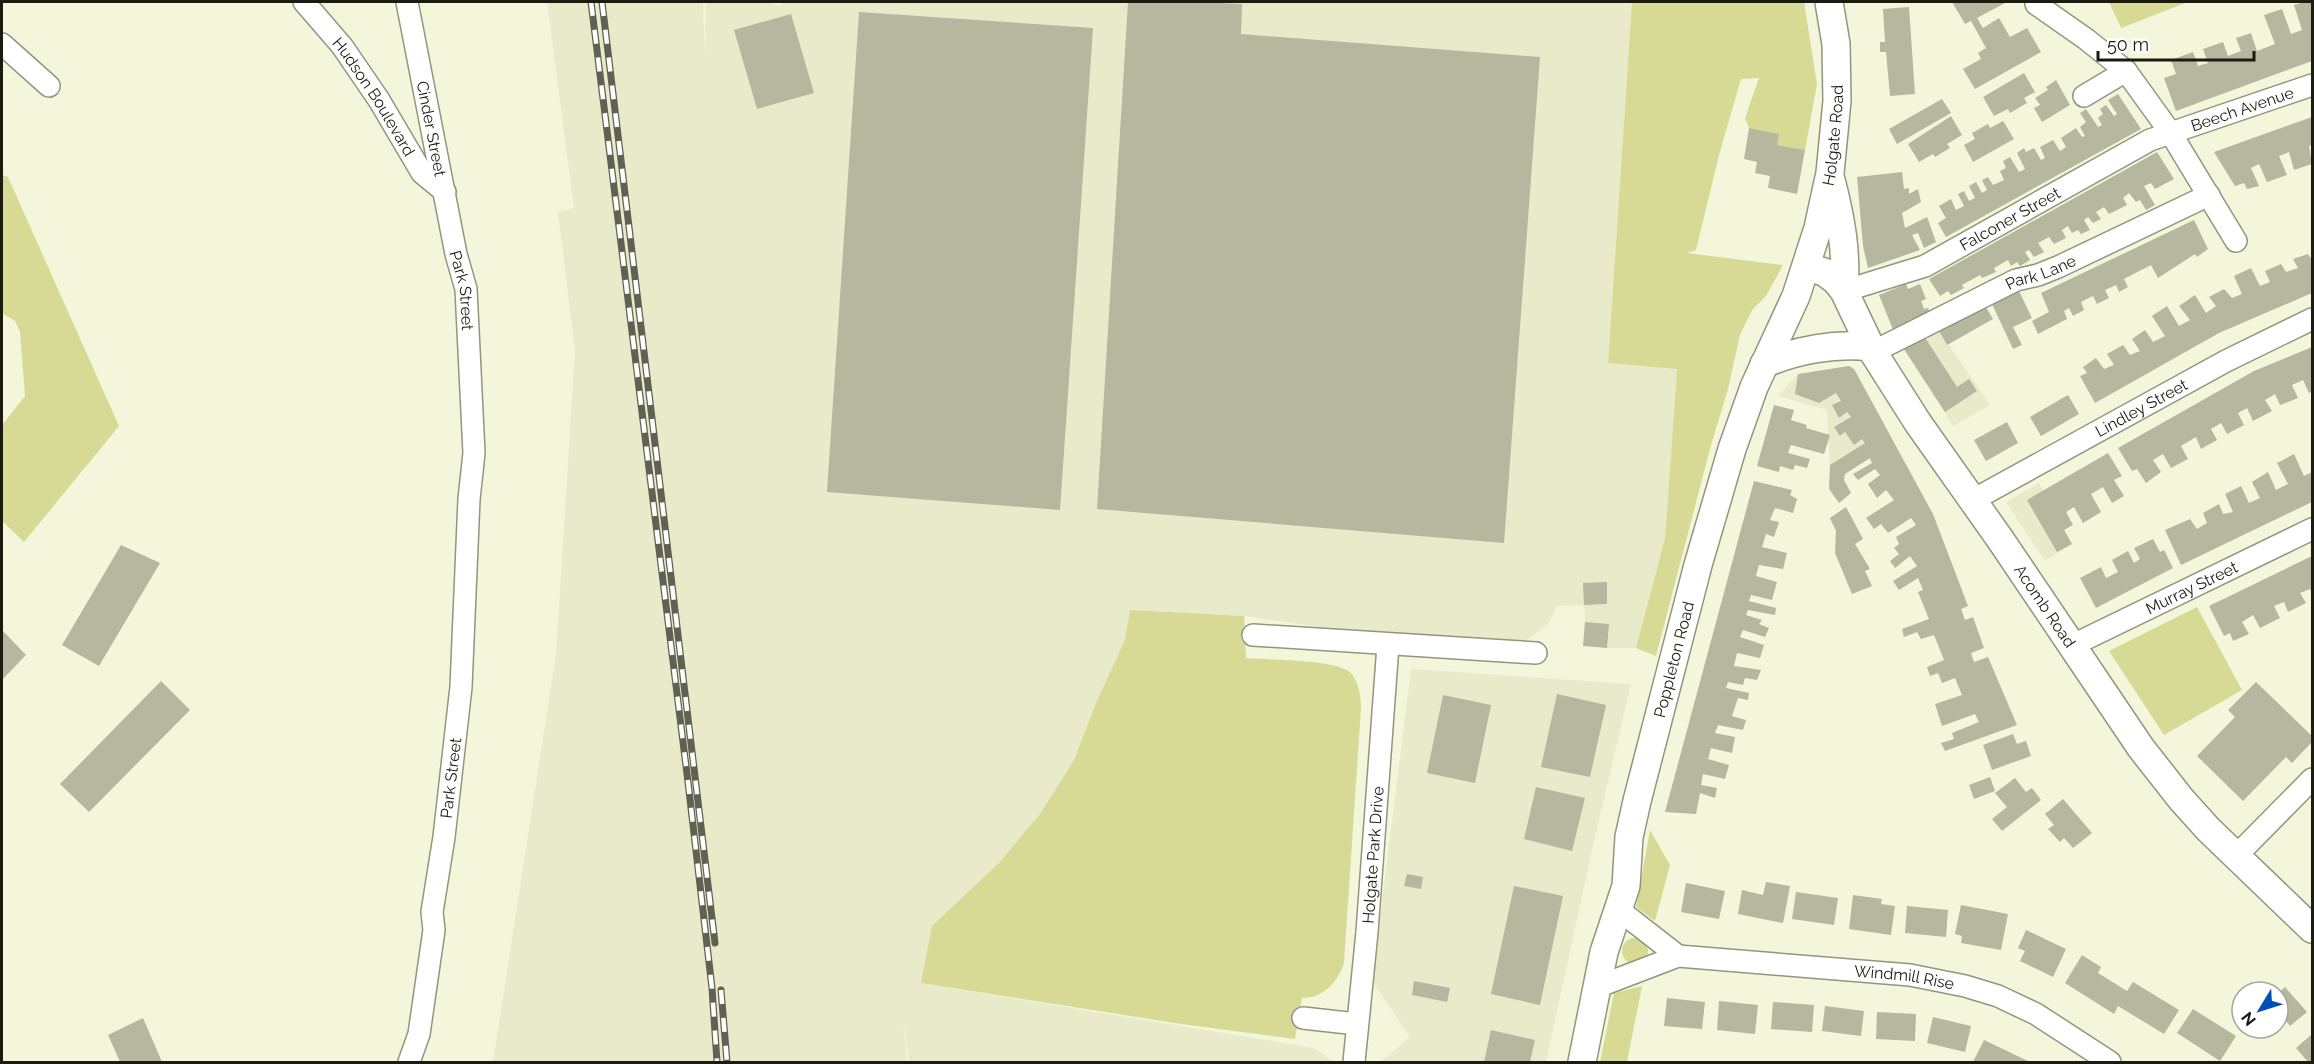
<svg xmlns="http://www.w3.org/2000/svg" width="2314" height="1064" viewBox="0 0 2314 1064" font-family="Raleway,sans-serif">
<rect width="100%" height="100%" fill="#f4f6dc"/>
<path fill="#e9eac9" d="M547,2h156l2,56 1,-56h64l10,4 4,-4h848l-24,361 69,5 -12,170 -29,110h-29l2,-24 -24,-2 -1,-17 -27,1 -8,17 -23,18 -136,-4 -146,-21 -114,-6 -5,30 -29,63 -22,57 -33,54 -42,49 -78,120 393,65 20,14h-425l-6,-43 4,43h-414l63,-408 19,-303 -17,-139 16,-4z
M1938,329l52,76 -37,21 -49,-77z
M1849,366l5,3 33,60 -57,36 -3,-55 -49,-14 20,-22z
M2039,483l33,61 -27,17 -39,-59z
M1411,669l220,15 -39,166 -46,212h-165l29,-25 -38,-56z"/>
<path fill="#d7da95" d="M1632,2h172l13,82 -12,66 -28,-5 1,-11 -29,-6 -4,-10 14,-40 -18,1 -22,76 -23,95 -9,3 96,12 -17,31 -14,14 -12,25 -12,54 -17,56 -55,211 -20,-8 29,-110 12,-169 -69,-6z
M2109,2h79l-67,26z
M2,175l6,2 111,249 -95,116 -22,-21v-96l23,-29 -5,-64 -5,-11 -13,-8z
M2197,607l45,83 -78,45 -55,-84z
M1130,610l114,6 2,42c22,2 92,1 105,15 8,10 10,24 10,35l-17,255c-6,19 -21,35 -42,35l-7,41 -114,-15 -260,-41 11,-57 67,-63 41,-49 34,-54 22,-57 29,-63z
M1650,830l20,35 -15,56 -19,-14z
M1622 951a13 13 0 1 1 26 0a13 13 0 1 1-26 0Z
M1642,986l-15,76h-27l14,-69z"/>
<path fill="#b5b79e" d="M1128,2h69l45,2 -1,30 299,23 -36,486 -407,-34z
M1952,2h55l-30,16 6,10 16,-10 11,19 17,-9 14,24 -66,37 -12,-20 18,-10 -3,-6 8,-5 -15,-27 -6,3z
M2304,2h8v59l-136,50 -12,-33 12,-4 -5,-14 22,-8 5,14 10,-3 -5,-14 20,-7 5,14 13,-5 -5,-13 15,-5 6,18 18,-7 -11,-29 18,-6 9,25 11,-4 -8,-25z
M1909,7l6,87 -25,2 -4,-44h-6v-10h5l-2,-33z
M859,12l234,16 -33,482 -233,-18z
M791,14l23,79 -57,16 -23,-79z
M2024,73l11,19 -11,6 3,5 -17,10 -2,-4 -14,7 -11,-19z
M2056,80l14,25 -28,17 -8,-14 6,-3 -5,-7 13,-8 -2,-3z
M2118,94l23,35 -195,108 -8,-14 8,-5 -7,-12 12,-7 5,11 8,-4 -6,-12 6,-3 5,10 6,-3 -6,-12 7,-4 6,11 5,-3 -5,-10 6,-3 5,8 11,-5 -4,-9 6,-3 -3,-7 7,-4 9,15 6,-3 -8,-16 7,-5 2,4 8,-4 7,12 4,-2 -5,-11 13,-7 7,11 6,-4 -5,-9 15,-10 6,9 3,-1 -5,-9 6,-5 -6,-9 6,-4 12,18 4,-2 -4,-7 5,-4 -3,-5 6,-4 8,11 3,-2 -9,-14z
M1942,99l9,14 -54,31 -8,-15z
M1951,116l11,19 -15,9 3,4 -15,9 -2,-3 -14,8 -11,-18z
M2312,117v28l-3,1 3,18 -18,6 -5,-18 -10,4 8,19 -20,7 -8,-18 -8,4 8,18 -12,3 -3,-6 -9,3 -21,-34z
M2003,121l11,18 -41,23 -9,-17 11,-6 -3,-6 16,-9 2,4z
M1749,128l30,6 -2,11 28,5 -8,44 -29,-6 2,-12 -15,-3 2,-11 -13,-3z
M2157,152l17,27 -19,10 -4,-6 -7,3 11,19 -9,5 -6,-10 -4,2 -7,-9 -6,5 4,7 -18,9 -5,-7 -8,5 5,7 -8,4 -5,-6 -4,3 6,10 -9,4 -3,-4 -6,3 -4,-7 -6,4 4,8 -12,6 -5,-7 -11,6 6,9 -10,5 -5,-7 -4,2 5,8 -10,6 -3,-4 -6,4 -3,-6 -14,8 2,4 -14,6 -2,-3 -18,10 2,3 -13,7 -3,-4 -8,5 -11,-17z
M1902,172l2,17 5,-1v6l9,-5 3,13 -19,11 3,15 22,-11 9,25 -12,6 -6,-15 -6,2 8,15 -52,18 -5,-22 -6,-69z
M2194,220l14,29 -11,8 -2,-3 -37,24 -7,-13 -27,14 4,8 -9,5 -3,-7 -11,5 4,8 -12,6 -4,-8 -12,6 3,8 -11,6 -4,-8 -5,3 3,8 -29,15 -6,-13 17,-9 -8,-19z
M2308,254l4,6v33l-93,40 -124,70 -15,-27 7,-3 -4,-6 13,-9 8,11 10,-4 -7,-11 16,-9 7,10 10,-4 -8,-12 13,-9 8,12 12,-6 -13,-20 15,-10 12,20 11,-6 -11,-14 16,-11 11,18 10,-7 -7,-9 15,-8 8,9 10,-4 -8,-18 17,-8 9,18 10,-4 -5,-11 16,-7 5,8 12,-4 -5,-9z
M1906,284l2,5 12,-5 6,15 -5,2 3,8 4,-1 4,9 -38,15 -15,-37z
M2019,291l13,27 -19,9 9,18 -9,4 -21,-45z
M1984,304l9,15 -46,26 -9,-16z
M1924,336l33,51 12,-8 8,12 -32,21 -41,-63z
M2312,347v44l-3,2 -6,-13 -11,5 6,13 -18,7 -5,-11 -10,6 7,11 -19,10 -6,-13 -9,5 6,12 -17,9 -6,-11 -10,6 6,11 -16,9 -5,-12 -15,9 7,13 -17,9 -8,-14 -10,6 8,12 -15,11 -9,-14 -5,2 -14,-23 136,-77z
M1849,366l5,3 79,145 35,92 -7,3 4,11 8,-3 11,31 -13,5 3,9 14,-5 29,68 -72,26 -4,-8 13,-4 -2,-6 27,-11 -4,-8 -33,12 -7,-22 27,-9 -7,-17 -13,5 -4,-10 -8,3 -3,-9 17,-7 -10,-25 -13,4 -4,-7 -13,5 -2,-8 27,-10 -11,-27 5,-2 -5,-12 -19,12 -6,-9 24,-15 -7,-10 -15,12 -5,-7 9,-7 -5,-6 5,-4 -3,-7 20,-12 -5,-7 -23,15 -7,-9 -7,5 -8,-11 28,-18 -8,-10 -9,8 -9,-14 12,-9 -5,-6 -17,11 -5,-6 19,-11 -2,-5 -25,16 -1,6 7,13 -12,10 -10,-14 1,-24 35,-22 -3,-4 -8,6 -9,-13 -5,4 -6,-9 17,-10 -4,-5 -8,6 -7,-13 9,-4 -5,-8 -17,10 -24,-9 3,-20z
M2068,395l11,19 -38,22 -11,-19z
M1774,405l20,5 -3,10 16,5 -1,3 24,7 -6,19 -33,-9 -3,8 22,6 -3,9 -12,-3 -2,5 -13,-4 -1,6 -22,-6z
M2007,422l11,21 -32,18 -12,-21z
M2108,453l14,23 -8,4 10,16 -12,7 -9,-16 -12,7 10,18 -18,11 -9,-16 -8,5 7,13 -9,5 8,14 -15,8 -30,-52z
M2294,454l10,22 8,-4v30l-131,63 -16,-35 25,-11 7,10 10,-6 -4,-10 16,-9 4,10 10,-2 -8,-18 16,-8 8,17 11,-5 -8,-16 16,-10 8,18 12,-6 -11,-21z
M1754,481l38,9 -2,5 7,4 -4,14 -18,-5 -5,12 9,2 -5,15 -8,-3 -4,13 25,6 -4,16 -24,-4 -3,11 21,6 -5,18 -21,-5 -2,6 27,7 -1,7 -27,-5 -2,5 16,5 -3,4 10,4 -4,9 -22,-7 -3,7 24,8 -4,13 -23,-5 -3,13 27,4 -4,10 -12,-2 -2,7 -15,-3 -2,6 23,5 -1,7 -10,-2 -6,18 14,4 -3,10 -25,-5 -3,8 20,4 -3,16 -21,-5 -3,11 21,6 -4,14 -22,-5 -2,11 16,3 -2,10 -15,-5 -4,21 -31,-2z
M1846,507l17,32 -8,5 15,25 -5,2 7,15 -20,8 -17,-41 1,-22 -6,-13z
M2153,539l7,13 4,-2 9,18 -77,40 -16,-30 21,-11 5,11 12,-6 -6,-12 16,-9 6,12 6,-4 -6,-11z
M121,545l39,18 -61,103 -37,-21z
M2312,556v39l-2,-6 -10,4 6,10 -18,9 -4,-10 -10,4 6,12 -20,10 -7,-13 -11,7 7,12 -16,7 -3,-8 -6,3 -15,-30z
M1607,582v22l-23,1 -1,-22z
M1585,622l24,2 -2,24 -24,-2z
M2,630l24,25 -24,25z
M161,681l29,29 -101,102 -29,-28z
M2256,682l56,54v6l-20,21 -6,-6 -43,44 -46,-45 38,-39 -7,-7z
M1557,694l49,11 -16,72 -49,-10z
M1443,695l48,10 -16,78 -48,-10z
M2013,734l4,10 9,-3 5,15 -39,14 -9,-25z
M1990,777l5,14 -21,8 -5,-14z
M2015,778l11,14 6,-4 9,12 -39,31 -10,-12 15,-12 -12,-14z
M1536,787l49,11 -13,53 -48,-12z
M2063,799l29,34 -19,15 -9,-10 -4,4 -12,-13 6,-4 -9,-11z
M1407,874l16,3 -2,12 -17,-3z
M1766,882l24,4 -7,37 -45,-9 4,-24 21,5z
M1686,883l39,8 -6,28 -38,-7z
M1514,886l49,10 -23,109 -49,-11z
M1796,892l42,6 -4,27 -42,-6z
M1853,895l29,4 -1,5 14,2 -4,29 -42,-6z
M1961,905l47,9 -7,36 -40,-7 1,-7 -7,-2z
M1907,906l41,4 -2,27 -41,-4z
M2026,930l40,19 -13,28 -33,-16 5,-10 -7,-3z
M2082,955l19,12 -3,6 29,18 6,-9 46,28 -15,24 -46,-28 -4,8 -49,-31z
M1414,981l36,7 -3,14 -35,-7z
M2285,987l22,25 -17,14 -12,-14v-19z
M1667,998l38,4 -3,27 -38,-3z
M1719,1001l39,4 -3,29 -38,-4z
M1773,1002l41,3 -2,27 -41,-3z
M1825,1006l39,5 -3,25 -39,-5z
M2193,1009l43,27 -16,25 -43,-28z
M1877,1012l39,2 -1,27 -39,-2z
M1933,1017l38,9 -6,26 -38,-9z
M143,1018l19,44h-42l-12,-27z
M1491,1030l44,10 -5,22h-46z
M2312,1034v28h-4l-12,-14z
M1984,1040l46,22h-57z"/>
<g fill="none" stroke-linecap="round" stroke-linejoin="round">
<g stroke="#93957d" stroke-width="24">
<g id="minor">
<path id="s1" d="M304,2l38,44 37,54 43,73 23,19"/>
<path id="s2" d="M407,2l49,252 10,35 8,164 -5,46 -8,188 -17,150 -12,75 2,18 -15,104 -10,28"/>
<path d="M2036,4l50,35 40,32 44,61 66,109"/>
<path d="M2,44l47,42"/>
<path d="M2084,96l42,-25"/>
<path id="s3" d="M1844,291l81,-25 225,-126 162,-55"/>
<path id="s4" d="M1873,352l143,-72 22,-5 20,-8 151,-72"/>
<path id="s5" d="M1973,500l253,-139 86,-42"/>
<path d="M1253,635l283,18"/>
<path id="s6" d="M2071,646l241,-117"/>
<path d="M2237,855l75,-76"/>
<path d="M1619,910l59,46"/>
<path id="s7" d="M1597,987l81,-31 232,19 55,11 33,10 38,18 74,48"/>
<path d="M1303,1018l54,6"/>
<path id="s8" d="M1354,1062l13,-130 21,-287"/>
</g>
</g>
<g stroke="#93957d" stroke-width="30">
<g id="major">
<path d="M1831,180c10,38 16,72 13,111"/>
<path id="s9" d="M1807,267l17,5 11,8 9,11 29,61 45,71 82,116 141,209 40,51 27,30 104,100"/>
<path d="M1764,364c32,-14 71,-21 106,-17"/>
<path id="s10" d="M1582,1062l22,-110 22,-66 3,-49 8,-36 61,-236 34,-116 22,-62 42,-91 22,-68 12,-55 7,-72 -1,-57 -7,-42"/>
</g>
</g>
<use href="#minor" stroke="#fff" stroke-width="21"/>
<use href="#major" stroke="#fff" stroke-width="27"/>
<g stroke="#616153" stroke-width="7">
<path id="rail" d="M591,2l97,780 24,206 5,74
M602,2l113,941
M721,990l6,72"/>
</g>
<use href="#rail" stroke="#fff" stroke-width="4.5" stroke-dasharray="14" stroke-linecap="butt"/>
</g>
<g text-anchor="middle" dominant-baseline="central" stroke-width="6" stroke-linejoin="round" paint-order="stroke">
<g font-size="16" fill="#1b1b12" stroke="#fff">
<text stroke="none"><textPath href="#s1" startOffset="118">Hudson Boulevard</textPath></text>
<text stroke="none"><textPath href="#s3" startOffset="440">Beech Avenue</textPath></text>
<text stroke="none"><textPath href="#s2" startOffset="129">Cinder Street</textPath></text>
<text stroke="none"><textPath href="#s10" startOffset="964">Holgate Road</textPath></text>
<text stroke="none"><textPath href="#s3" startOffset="182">Falconer Street</textPath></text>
<text stroke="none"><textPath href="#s4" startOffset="186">Park Lane</textPath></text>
<text stroke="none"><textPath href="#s2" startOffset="294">Park Street</textPath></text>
<text stroke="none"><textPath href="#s5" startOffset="192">Lindley Street</textPath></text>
<text stroke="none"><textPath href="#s6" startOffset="134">Murray Street</textPath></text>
<text stroke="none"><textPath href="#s9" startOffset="420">Acomb Road</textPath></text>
<text stroke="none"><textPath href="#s10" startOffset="414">Poppleton Road</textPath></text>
<text transform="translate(451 778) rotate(-83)">Park Street</text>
<text stroke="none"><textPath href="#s8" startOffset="208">Holgate Park Drive</textPath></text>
<text stroke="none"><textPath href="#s7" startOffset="314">Windmill Rise</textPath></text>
</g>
</g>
<rect width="2314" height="1064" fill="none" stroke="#1b1b12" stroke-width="6"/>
<g transform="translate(2260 1010) rotate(232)"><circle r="28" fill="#ffffff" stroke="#a4a4a0" stroke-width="1.5"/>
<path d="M0-4.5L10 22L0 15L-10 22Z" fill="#044eb8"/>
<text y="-9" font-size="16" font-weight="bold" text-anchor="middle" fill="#1b1b12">N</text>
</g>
<path d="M2098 51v9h156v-9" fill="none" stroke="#1b1b12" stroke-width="3"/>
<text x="2107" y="51" font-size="18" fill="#1b1b12" stroke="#ffffff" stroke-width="4.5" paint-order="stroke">50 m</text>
</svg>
